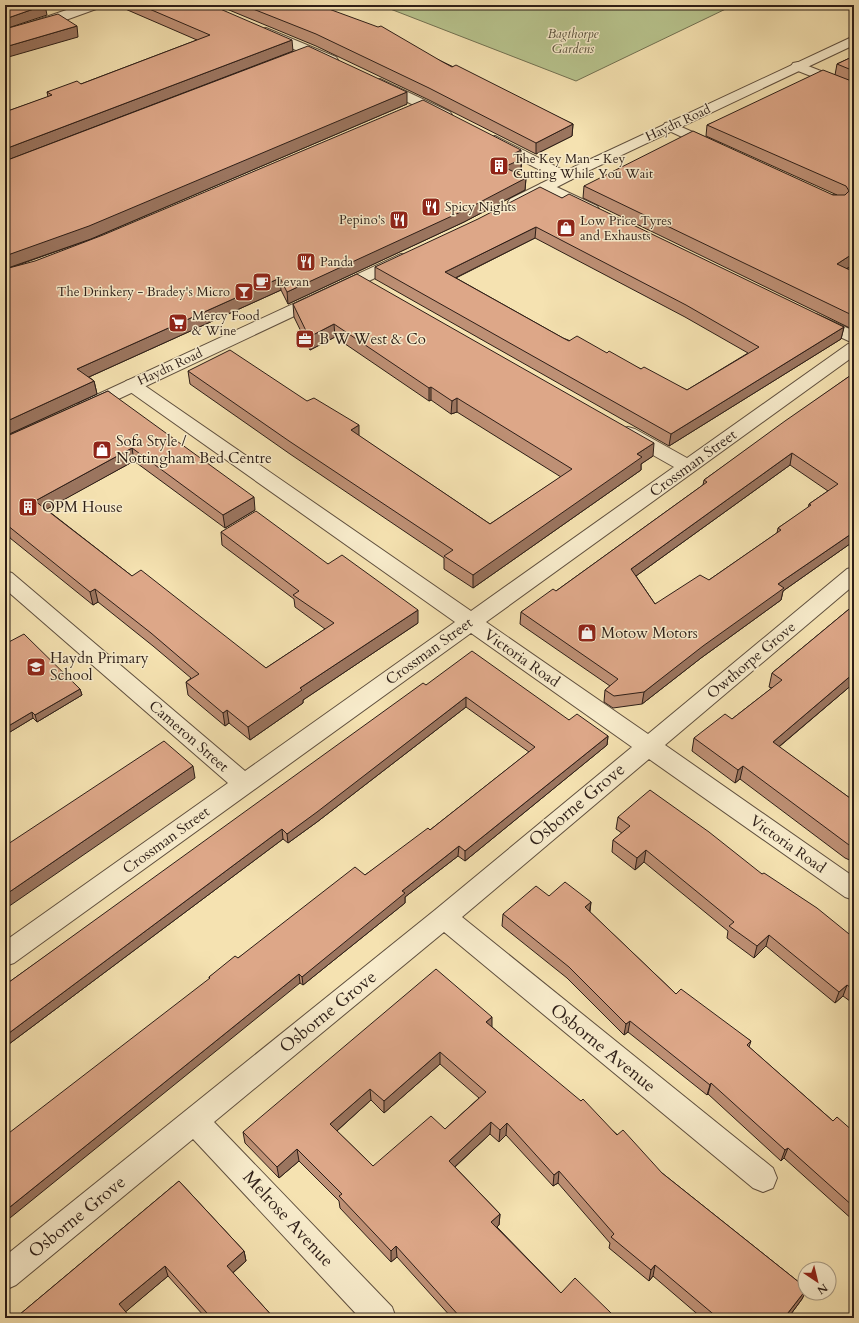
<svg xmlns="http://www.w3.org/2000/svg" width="859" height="1323" viewBox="0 0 859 1323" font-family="Cardo,serif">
<rect width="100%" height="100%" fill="#f5e2b1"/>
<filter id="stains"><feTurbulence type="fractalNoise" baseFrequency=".005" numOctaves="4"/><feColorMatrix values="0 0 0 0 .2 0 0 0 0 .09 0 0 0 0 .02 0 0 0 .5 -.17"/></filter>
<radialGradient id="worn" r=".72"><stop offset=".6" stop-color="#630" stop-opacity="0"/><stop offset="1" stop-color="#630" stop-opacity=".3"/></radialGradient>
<path fill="#b8c48e" stroke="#727152" d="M380,5h354l-158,76z"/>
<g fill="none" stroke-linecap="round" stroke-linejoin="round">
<g stroke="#5f4f3e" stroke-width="2">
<path id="minor" d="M81,5h20l-2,3 -61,22 -33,9v-8z
M266,28l70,29 2,3 -2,3h-10l-65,-28 -2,-3 2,-3z
M798,62l56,22v9l-61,-24 -2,-3 2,-3z
M380,79l70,33 2,3 -2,3h-10l-65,-32 -2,-3 2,-3z
M670,122l50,22 3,3 -3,3h-10l-45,-21 -2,-3 2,-3z
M495,136l76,38 2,3 -2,3h-12l-69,-36 -3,-3 3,-3z
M546,182l51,24 2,3 -2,3 -6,2 -6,-2 -45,-22 -2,-3 2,-3z
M816,314l38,17v25l-368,266 162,112 199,-165 7,-2v18l-189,160 189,132v23l-9,-3 -196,-138 -187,158 311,251 4,10 -4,10 -10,4 -10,-4 -309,-256 -230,190 178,185 4,11h-36l-167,-179 -177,146 -11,5v-34l430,-346 197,-163 -161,-114 -457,330 -9,3v-25l223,-158 -223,-194v-18l7,2 233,198 210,-149 -329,-233 -3,-4 3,-4 6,-2 6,2 333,230 203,-144 -53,-30 -2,-4 2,-4 7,-2 7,2 52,29 161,-114 5,-1 -43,-20 -3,-4 3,-4z"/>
</g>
<g stroke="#5f4f3e" stroke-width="2">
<path id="tertiary" d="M854,36v9l-266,126 -66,34h-12l-2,-3 2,-3 68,-34z
M401,254l6,1 2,4 -2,4 -314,148 -7,2 -7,-2 -2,-4 2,-4z"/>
</g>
<use href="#minor" fill="#f8eccc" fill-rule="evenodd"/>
<use href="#tertiary" fill="#f8eccc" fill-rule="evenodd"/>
</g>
<path fill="#be9075" stroke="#2d1e17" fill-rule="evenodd" d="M116,5h95l82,46 -225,86 339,-33 -316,135 -81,29 511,-110 1,1 -1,11 -5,3 10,5 -1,12 -61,32 -176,82 -7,-14 -192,87 5,4 3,13 -92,42v-324l43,-15 -1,-5 34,-8 116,-44z
M217,5h101l123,56 132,63 -1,12 -36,18 -107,-54 -113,-54z
M854,56v208l-7,4 7,4v58l-271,-132 1,-12 253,9 -131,-59 1,-11 128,-50 2,-11z
M562,198l282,129 -3,12 -172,107 -294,-167v-12zM535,238l150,79 63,36 -61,37 -46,-21 -78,-31 -107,-60z
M293,304l360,152 -12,8v6l-168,118 -29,-19v-11l-154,-104 -100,-70 -2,-13 171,65 131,88 71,-47 -104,-65 -6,2 -20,-14 -2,1 -94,-64 -25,13 -16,-33z
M854,373v168l-71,50 -2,9 -80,58 -59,46 -29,4 -9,-6 1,-12 5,-4 -90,-62 1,-12 35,-21 147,-106 1,-5zM790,465l38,26 -19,13 -1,4 -30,20 -1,5 -68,47 -54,24 -19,-28z
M108,391l147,119 -30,18 -91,-67 -88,48 86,67 134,92 59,-39 -30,-22 -1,-8 -72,-54 -1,-13 107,32 90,59 -115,77v3l-53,37 -21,-17 -4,3 -37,-31 -2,-13 5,-4 -38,-32 -55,-44 -5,3 -83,-67 -5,3v-104z
M854,605v78l-75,64 75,54v61l-9,-4 -105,-79 -5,4 -43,-32 2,-13 38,-19 40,-31 -3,-1 3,-14z
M5,644l75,45 2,6 -45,27 -4,-4 -28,17z
M426,685l143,35 39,16 -1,9 -142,116 -7,-5 -53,41v6l-102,82 -3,-2 -91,-5v-1l29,-19 127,-83 65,-45 99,-78 -63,-45 -149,115 -29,21 -5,-4 -278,208v-62z
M618,817l144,57 92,64v66l-11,-8 -8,7 -69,-57 -12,12 -27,-20 1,-7 -84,-69 -9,8 -23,-18 1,-12 9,-7 -6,-4z
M549,896l42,6 -1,10 86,82 75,47 -2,6 84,74 21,11v89l-70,-63 -3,3 -73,-67 -1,1 -79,-63 -4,3 -57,-57 -65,-52 1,-12z
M492,1027l170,146 143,114v6l-3,6 -14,19h-86l-49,-42 -4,5 -40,-33 1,-5 -52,-60 -5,3 -47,-51 -7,7 -9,-8 -35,33 45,47 -1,11 -2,2 64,66 51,21v4h-160l-55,-61 -6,5 -51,-54 -1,-7 -40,-40 -20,17 -34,-35 -2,-11zM440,1064l39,34 -34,31 -72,37 -36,-35 34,-31 13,13z
M179,1181l65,70 2,10 -13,12 41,45 -70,-2 -36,-40 -42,35 -106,7 -1,-3z"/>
<path fill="#9b755f" stroke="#2d1e17" d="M45,5l2,10 -42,14v-10z
M77,26l1,11 -73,21v-11z
M292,40l1,11 -288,110v-12z
M407,92v12l-316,135 -86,30v-13z
M573,124l-1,12 -36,18v-11z
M521,150v20l-17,9v-12l9,-13z
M526,178l-1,12 -61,32 -176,82 -1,-12z
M536,227l-1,11 -90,45v-11z
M854,253v11l-19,12 2,-12z
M280,278l1,12 -201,91 -3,-12z
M334,324l1,13 -25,13 -1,-13z
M844,327l-3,12 -172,107 2,-12z
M94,381l3,13 -92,42v-14z
M431,387v13l-2,1v-13z
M457,398v14l-6,2 1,-13z
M359,425v14l-8,-9z
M654,443l-1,13 -12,8v6l-168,118v-13l164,-121z
M132,448l2,13 -96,53 -3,-13z
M792,453l-2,12 -161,116 2,-12z
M254,497l1,13 -30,18 -2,-13z
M7,525l3,13 -5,3v-15z
M854,532v9l-71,50 -2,9 -80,58 -59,46 2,-12 134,-108z
M95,589l3,13 -5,3 -3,-13z
M418,610v13l-115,77v3l-53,37 -2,-13 52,-39z
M854,673v10l-85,72 4,-13z
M80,689l2,6 -45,27 -2,-7z
M466,697v10l-149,115 -29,21 -1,-9z
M227,710l2,13 -4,3 -2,-13z
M32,712l1,6 -28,17v-7z
M608,736l-1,9 -142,116v-10z
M193,766l2,12 -190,131v-14z
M743,766l-3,13 -5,4 3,-13z
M282,829l1,10 -278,208v-11z
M459,846l-1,10 -53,41v6l-102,82 -1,-8 100,-86z
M646,850l-2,12 -9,8 2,-12z
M591,902l-2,12 -4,-7z
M769,935l-3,11 -12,12 3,-12z
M299,974l1,9 -295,239v-11z
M847,985l-4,11 -8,7 4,-11z
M492,1017v13l-6,-8z
M630,1021l-2,11 -4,3 2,-11z
M440,1052v12l-56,49v-12z
M711,1083l-3,11 -1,1 3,-10z
M370,1089l1,11 -40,36 -1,-12z
M491,1122l-1,12 -41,38v-11z
M507,1123l-1,12 -7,7 1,-12z
M788,1148l-4,10 -3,3 4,-11z
M297,1149l2,12 -20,17 -2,-11z
M559,1171l-1,12 -5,3 1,-11z
M500,1214l-1,11 -9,8 1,-11z
M396,1246l1,11 -6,5v-11z
M244,1251l2,10 -17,15 -2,-10z
M655,1265l-2,11 -4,5 2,-11z
M165,1266l3,10 -45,38 -4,-10z
M805,1291v2l-3,6 -14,19h-4z"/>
<path fill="#dda788" stroke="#2d1e17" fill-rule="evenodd" d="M14,5h31l-40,14v-10z
M140,5h71l81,35 -287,109v-37l47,-17 -5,-3 30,-11 4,3 129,-49z
M243,5h75l60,22 3,-1 60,35 11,6 4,-2 117,59 -37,19 -107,-55 -113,-54z
M58,14l19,12 -72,21v-18z
M308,46l99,46 -318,134 -84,30v-95z
M854,56v15l-17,-7z
M823,70l31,12v171l-17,11 17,8v44l-270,-130 109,-55 140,64h12l4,-4 -3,-5 -139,-61z
M423,100l98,50 -8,4 9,5 -18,8 22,11 -61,32 -178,82 -7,-14 -203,91 17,12 -89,41v-153l30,-8 68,-26z
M540,187l22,11 7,-4 275,133 -173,107 -296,-167 103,-48zM536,227l150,78 73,42 -72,43 -43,-23 -3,2 -32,-18 -2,2 -30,-17 -8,5 -6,-3 -118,-66z
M357,274l297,169 -17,11 5,3 -169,118 -29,-19 9,-6 -164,-109 -101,-70 42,-21 77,51 7,-3 45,27 -8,5 139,94 82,-55 -115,-71 -5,3 -21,-14 -2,1 -95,-64 -25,13 -16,-33z
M854,373v159l-76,52 6,4 -81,58 -59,46 -30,4 -9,-6 13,-11 -97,-67 32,-23 3,2 151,-109 -3,-2 81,-59zM792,453l46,31 -29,20 2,1 -33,23 3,2 -72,50 -9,-5 -45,29 -24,-35z
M108,391l146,106 -31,18 -91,-67 -97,53 97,75 9,-6 125,98 68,-45 -41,-28 6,-4 -78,-59 35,-21 72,53 14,-9 76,55 -118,78 2,2 -54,37 -21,-17 -4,3 -37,-31 13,-8 -48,-41 -56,-44 -5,3 -83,-67 -2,1v-89z
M854,605v68l-81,69 81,59v46l-5,-2 -106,-79 -5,4 -44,-32 31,-24 7,5 50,-39 -10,-7z
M24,634l56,55 -45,26 -3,-3 -27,16v-84z
M472,651l97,69 8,-6 31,22 -143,115 -6,-5 -57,45 3,2 -103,84 -3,-3 -294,237v-75l205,-158 -1,-1 26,-21 3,2 117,-91 10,8 63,-47 2,2 105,-83 -69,-50 -149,115 -30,22 -5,-5 -277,207v-51l418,-302 3,2z
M164,741l29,25 -188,129v-49z
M650,790l59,42 53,42 2,-1 53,35 37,30v52l-7,-5 -8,7 -70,-57 -12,11 -28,-20 5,-4 -88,-72 -9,8 -24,-18 17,-14 -12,-9z
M565,882l26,20 -6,5 91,87 5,-5 70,52 -4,4 86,76 4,-4 17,15v75l-66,-59 -3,2 -74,-67 -1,2 -80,-64 -4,3 -57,-57 -66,-53 33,-28 13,10z
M436,969l56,48 -6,5 95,79 2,-2 34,36 6,-5 39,43 143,114v4l-21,27h-66l-63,-53 -4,5 -40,-33 3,-3 -55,-63 -5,4 -47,-52 -7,7 -9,-8 -42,39 51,53 -9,8 70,71 14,-15 37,36 -3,4h-148l-65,-72 -5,5 -52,-55 3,-2 -45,-45 -20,18 -34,-35zM440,1052l46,40 -41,37 -14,-13 -58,50 -43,-42 40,-35 14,12z
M179,1181l65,70 -17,15 47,52h-72l5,-5 -42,-47 -46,38 12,14h-112l1,-1 -1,-2z"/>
<defs>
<g id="building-square" transform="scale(1)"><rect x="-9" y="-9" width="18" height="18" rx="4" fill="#8f2418" stroke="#f8eccc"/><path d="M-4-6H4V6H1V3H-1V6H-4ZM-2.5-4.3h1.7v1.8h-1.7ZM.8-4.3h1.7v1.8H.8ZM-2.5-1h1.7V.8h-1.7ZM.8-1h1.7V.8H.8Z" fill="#fff"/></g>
<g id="restaurant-square" transform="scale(1)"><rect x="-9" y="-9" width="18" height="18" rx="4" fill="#8f2418" stroke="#f8eccc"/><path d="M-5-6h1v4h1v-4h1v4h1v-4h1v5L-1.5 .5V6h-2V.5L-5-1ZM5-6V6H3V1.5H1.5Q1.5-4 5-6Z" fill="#fff"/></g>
<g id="shop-square" transform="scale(1)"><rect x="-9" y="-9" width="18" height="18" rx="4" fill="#8f2418" stroke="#f8eccc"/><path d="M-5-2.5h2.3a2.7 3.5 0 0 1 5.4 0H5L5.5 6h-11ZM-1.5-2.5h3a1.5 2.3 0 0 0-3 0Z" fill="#fff"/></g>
<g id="cafe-square" transform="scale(1)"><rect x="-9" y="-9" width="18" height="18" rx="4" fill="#8f2418" stroke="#f8eccc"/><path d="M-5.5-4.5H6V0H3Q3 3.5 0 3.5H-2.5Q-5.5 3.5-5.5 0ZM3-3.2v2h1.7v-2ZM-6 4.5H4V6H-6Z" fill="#fff"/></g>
<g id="bar-square" transform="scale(1)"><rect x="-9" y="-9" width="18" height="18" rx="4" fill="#8f2418" stroke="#f8eccc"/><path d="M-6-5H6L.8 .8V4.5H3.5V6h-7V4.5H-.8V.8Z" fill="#fff"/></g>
<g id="supermarket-square" transform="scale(1)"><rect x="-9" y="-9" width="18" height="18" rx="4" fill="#8f2418" stroke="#f8eccc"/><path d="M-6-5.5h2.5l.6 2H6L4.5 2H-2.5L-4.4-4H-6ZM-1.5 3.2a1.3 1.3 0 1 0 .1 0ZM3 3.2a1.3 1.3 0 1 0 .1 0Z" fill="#fff"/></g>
<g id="office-square" transform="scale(1)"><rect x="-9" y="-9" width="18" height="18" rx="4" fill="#8f2418" stroke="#f8eccc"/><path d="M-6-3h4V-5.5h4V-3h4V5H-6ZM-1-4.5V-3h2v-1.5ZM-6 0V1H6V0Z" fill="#fff"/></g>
<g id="school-square" transform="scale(1)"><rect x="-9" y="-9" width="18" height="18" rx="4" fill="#8f2418" stroke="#f8eccc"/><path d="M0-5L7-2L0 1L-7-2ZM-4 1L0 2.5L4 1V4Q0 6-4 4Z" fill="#fff"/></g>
</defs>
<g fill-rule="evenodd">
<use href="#building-square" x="499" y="166"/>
<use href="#restaurant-square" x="431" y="207"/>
<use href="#restaurant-square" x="399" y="220"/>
<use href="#shop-square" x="566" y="228"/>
<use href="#restaurant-square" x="306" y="262"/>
<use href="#cafe-square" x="262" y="282"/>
<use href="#bar-square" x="244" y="292"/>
<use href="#supermarket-square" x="178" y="323"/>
<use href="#office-square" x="305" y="339"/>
<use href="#shop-square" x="102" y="450"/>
<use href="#building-square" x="28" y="507"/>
<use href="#shop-square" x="587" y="633"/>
<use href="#school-square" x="36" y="667"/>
</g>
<g text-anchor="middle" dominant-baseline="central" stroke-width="3" stroke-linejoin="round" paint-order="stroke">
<g font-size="13" font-style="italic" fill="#57503b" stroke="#f8eccc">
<text x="573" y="34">Bagthorpe<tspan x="573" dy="15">Gardens</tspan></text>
</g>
<g font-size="13" fill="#2d1e17" stroke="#f8eccc">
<text transform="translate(678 123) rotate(-25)">Haydn Road</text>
<text transform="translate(170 367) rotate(-25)">Haydn Road</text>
</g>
<g font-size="13" fill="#2d1e17" stroke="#f8eccc" text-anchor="start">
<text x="513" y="159">The Key Man - Key<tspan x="513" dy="15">Cutting While You Wait</tspan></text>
<text x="445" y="207">Spicy Nights</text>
<text x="385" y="220" text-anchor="end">Pepino's</text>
<text x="580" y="221">Low Price Tyres<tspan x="580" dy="15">and Exhausts</tspan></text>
<text x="320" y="262">Panda</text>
<text x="276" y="282">Levan</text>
<text x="230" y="292" text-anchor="end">The Drinkery - Bradey's Micro</text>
<text x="192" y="316">Mercy Food<tspan x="192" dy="15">&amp; Wine</tspan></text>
</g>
<g font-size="15" fill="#2d1e17" stroke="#f8eccc" text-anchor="start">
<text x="319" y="339">B W West &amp; Co</text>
<text x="116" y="441">Sofa Style /<tspan x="116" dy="17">Nottingham Bed Centre</tspan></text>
<text x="42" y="507">OPM House</text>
<text x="601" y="633">Motow Motors</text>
<text x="50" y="658">Haydn Primary<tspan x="50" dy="17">School</tspan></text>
</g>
<g font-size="15" fill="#2d1e17" stroke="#f8eccc">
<text transform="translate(693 463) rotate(-36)">Crossman Street</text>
<text transform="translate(429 651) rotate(-36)">Crossman Street</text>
<text transform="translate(522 658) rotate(35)">Victoria Road</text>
<text transform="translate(751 660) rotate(-40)">Owthorpe Grove</text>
<text transform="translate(189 736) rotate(41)">Cameron Street</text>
<text transform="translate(166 840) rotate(-36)">Crossman Street</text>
<text transform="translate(788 844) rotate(35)">Victoria Road</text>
</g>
<g font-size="18" fill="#2d1e17" stroke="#f8eccc">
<text transform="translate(577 805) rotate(-40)">Osborne Grove</text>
<text transform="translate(328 1012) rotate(-39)">Osborne Grove</text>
<text transform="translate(603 1048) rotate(39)">Osborne Avenue</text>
<text transform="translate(77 1217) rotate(-39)">Osborne Grove</text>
<text transform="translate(288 1219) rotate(47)">Melrose Avenue</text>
</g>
</g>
<rect width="859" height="1323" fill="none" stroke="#f5e2b1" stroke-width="20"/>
<rect x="6" y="6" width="847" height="1311" fill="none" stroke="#2d1e17" stroke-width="2"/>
<rect x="10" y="10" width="839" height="1303" fill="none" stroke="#2d1e17"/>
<g transform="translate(817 1281) rotate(145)"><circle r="19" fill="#f8eccc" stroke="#a79a84"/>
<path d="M0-3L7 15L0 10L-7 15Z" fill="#8f2418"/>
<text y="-6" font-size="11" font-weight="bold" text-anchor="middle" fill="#2d1e17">N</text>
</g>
<rect width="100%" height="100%" filter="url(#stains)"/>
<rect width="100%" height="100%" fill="url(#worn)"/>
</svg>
